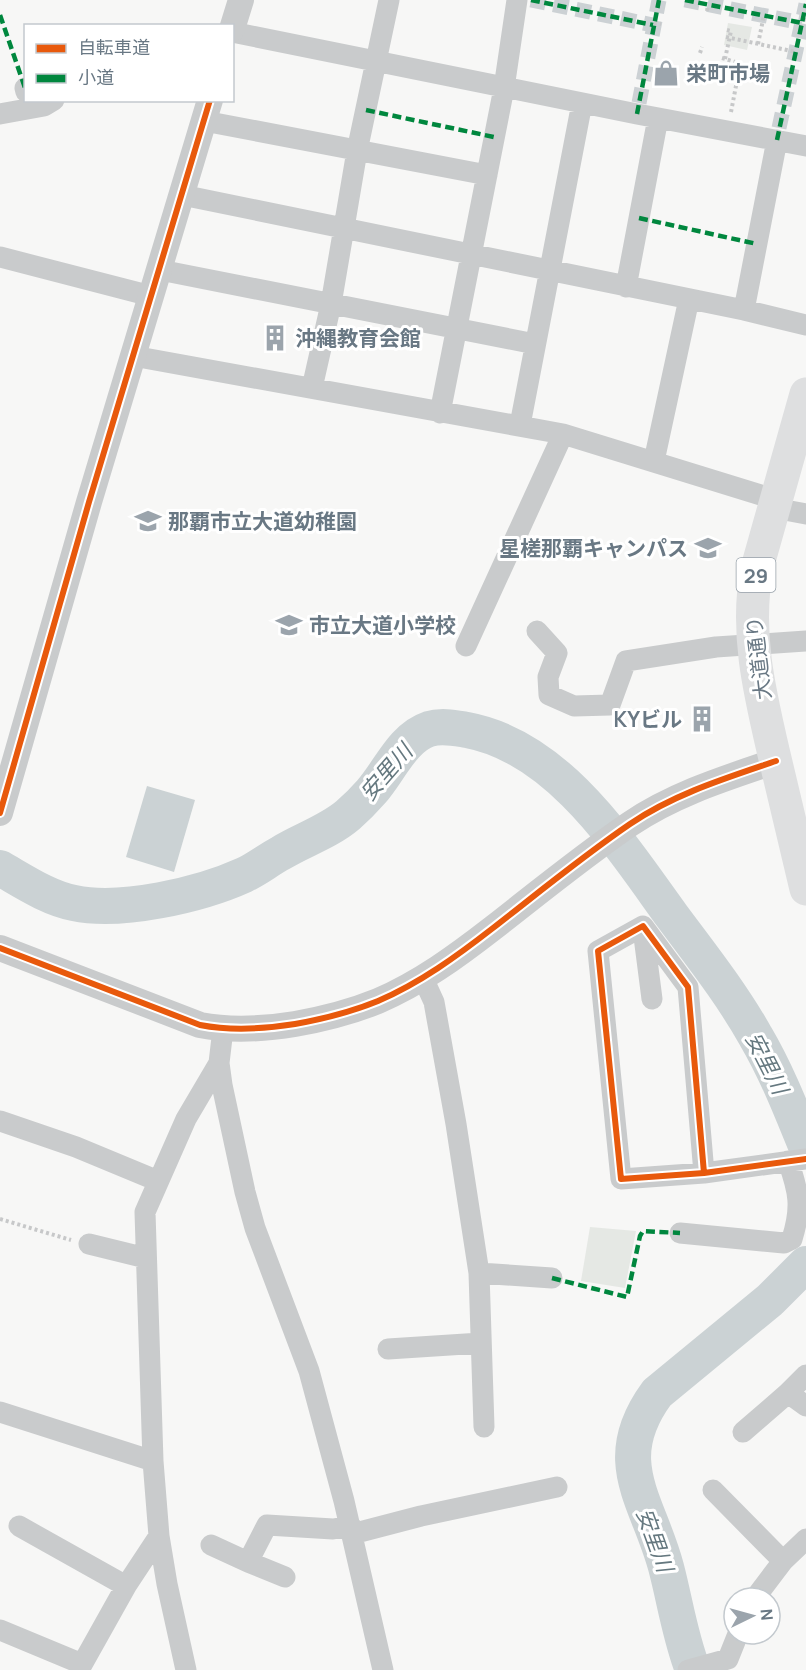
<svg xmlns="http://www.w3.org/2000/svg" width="806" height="1670" viewBox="0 0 806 1670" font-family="Manrope,'Noto Sans JP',sans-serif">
<rect width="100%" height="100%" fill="#f7f7f6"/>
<path fill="#e5e8e4" d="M728,23l24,4 -5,23 -23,-5z
M590,1227l46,4 -11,57 -44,-7z"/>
<path fill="#cbd2d4" d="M147,786l48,14 -21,72 -48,-15z"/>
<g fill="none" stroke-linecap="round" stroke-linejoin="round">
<path stroke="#cbd2d4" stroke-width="36" d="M0,868c23,13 48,30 74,35 47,10 126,-8 170,-28 13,-6 24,-15 37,-22 21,-13 47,-21 67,-38 8,-7 16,-15 23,-23 18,-20 31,-54 58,-63 13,-4 26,-1 38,1 92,17 154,116 205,186 29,39 60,78 84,121 20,34 35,72 50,109
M693,1670c-13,-33 -18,-69 -27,-103 -18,-67 -59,-106 -9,-174l113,-93 36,-36"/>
<path stroke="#ccd1d4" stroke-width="15" stroke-dasharray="15 8" stroke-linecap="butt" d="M531,0l122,25
M685,0l117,23
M639,103l20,-103
M779,128l27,-124"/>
<path stroke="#c7c8c9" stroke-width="4" stroke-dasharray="3 3" stroke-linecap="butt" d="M729,9l1,-5
M707,11l1,-6
M803,19l3,1
M654,23l7,1
M726,37l70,15
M758,44l6,-29
M700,53l2,-6
M722,58l13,4
M725,59l6,-28 -4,-1
M731,112l9,-47
M0,1219l71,21"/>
<path stroke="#c9cbcc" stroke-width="21" d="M232,32l405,82 169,32
M25,88l1,4
M0,114l44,-8 10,-6
M204,121l283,54
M182,195l562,115 62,15
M0,257l151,39
M160,270l375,74
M626,287l32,-169
M744,310l33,-170
M133,356l430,78 214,66
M312,388l19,-84 26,-153 32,-151
M440,413l64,-325 13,-88
M520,425l62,-322
M654,461l35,-162
M774,508l32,6
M537,631l20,22 -9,24 1,18 25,11 36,-1 16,-44 90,-14 90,-6
M466,646l97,-212
M643,929l9,70
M423,978l11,24 22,122 23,149 5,154
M223,1029l-4,34 3,22 23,107 10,36 54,143 35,130 39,169
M0,1121l76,26 82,34
M704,1173l-16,-186 -45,-61 -45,25 23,228 83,-6 102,-14
M680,1233l104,10 8,-4c10,-32 7,-47 -4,-78
M89,1244l57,14
M479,1273l73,5
M388,1349l93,-6
M806,1375l-18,18 18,13
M0,1412l153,49
M743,1432l45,-39
M713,1490l70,71
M19,1526l107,60
M352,1534l69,-18 136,-29
M211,1545l37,17 19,-37 66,4 18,-3
M248,1562l37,15
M755,1598l28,-37 23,-22
M0,1630l82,34
M79,1670l47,-84 33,-50
M186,1670l-19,-86 -8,-48 -6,-75 -8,-249 41,-93 33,-56
M688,1670l40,-11 10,-25"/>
<path stroke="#c9cbcc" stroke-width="26" d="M232,29l9,-29
M0,813l89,-311 121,-402
M0,948l200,77c31,6 64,4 95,-1 28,-5 56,-12 83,-23 42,-18 79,-45 115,-73 45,-35 90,-72 137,-104 44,-30 96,-46 146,-63"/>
<path stroke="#dedfe0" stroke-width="33" d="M806,394l-49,174c-12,62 2,122 16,182 11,46 22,92 33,139"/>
<path stroke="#00873e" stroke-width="4.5" stroke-dasharray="9 4.5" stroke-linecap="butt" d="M531,0l122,25
M685,0l117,23
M0,15l25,73
M366,110l128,27
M637,114l22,-114
M777,140l29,-136
M639,218l118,26
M552,1278l75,19 13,-61 3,-5 37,2"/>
<g stroke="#fff" stroke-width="10">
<path id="cycleway" d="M0,813l89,-311 121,-402
M0,948l200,77c31,6 64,4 95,-1 28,-5 56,-12 83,-23 42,-18 79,-45 115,-73 45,-35 90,-72 137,-104 44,-30 96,-46 146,-63
M704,1173l-16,-186 -45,-61 -45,25 23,228 83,-6 102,-14"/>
</g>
<use href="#cycleway" stroke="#e8590c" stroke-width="6"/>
</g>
<defs>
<g id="shop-bare" transform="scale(2.07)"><path d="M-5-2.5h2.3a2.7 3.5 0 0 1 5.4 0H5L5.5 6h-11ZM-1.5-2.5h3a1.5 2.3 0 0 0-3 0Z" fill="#9ba4ac" stroke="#fff" stroke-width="2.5" paint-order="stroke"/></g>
<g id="building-bare" transform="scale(2.07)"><path d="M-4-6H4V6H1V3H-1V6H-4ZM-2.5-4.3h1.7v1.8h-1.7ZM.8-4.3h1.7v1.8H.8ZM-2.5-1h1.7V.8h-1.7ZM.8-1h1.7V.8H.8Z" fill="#9ba4ac" stroke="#fff" stroke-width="2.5" paint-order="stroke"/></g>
<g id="school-bare" transform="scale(2.07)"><path d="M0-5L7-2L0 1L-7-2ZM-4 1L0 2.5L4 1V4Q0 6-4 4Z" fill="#9ba4ac" stroke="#fff" stroke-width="2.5" paint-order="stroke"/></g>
</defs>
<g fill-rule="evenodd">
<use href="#shop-bare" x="666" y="73"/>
<use href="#building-bare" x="275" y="338"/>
<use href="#school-bare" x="148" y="521"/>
<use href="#school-bare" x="708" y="548"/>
<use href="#school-bare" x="289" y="625"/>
<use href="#building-bare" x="702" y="719"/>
</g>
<g text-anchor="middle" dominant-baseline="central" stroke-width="6" stroke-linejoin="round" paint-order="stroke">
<rect fill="#fff" stroke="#96a0a9" stroke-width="1.5" x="736.5" y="558" width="39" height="34" rx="4.5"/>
<g font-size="20" font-weight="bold" fill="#697884">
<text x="756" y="575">29</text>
</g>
<g font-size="21" font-weight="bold" fill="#697884" stroke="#fff" text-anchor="start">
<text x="686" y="73">栄町市場</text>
<text x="295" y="338">沖縄教育会館</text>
<text x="168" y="521">那覇市立大道幼稚園</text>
<text x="688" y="548" text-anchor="end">星槎那覇キャンパス</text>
<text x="309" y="625">市立大道小学校</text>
<text x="682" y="719" text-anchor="end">KYビル</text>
</g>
<g font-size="21" fill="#697884" stroke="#fff">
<text transform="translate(758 658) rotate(-97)">大道通り</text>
</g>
<g font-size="22" font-style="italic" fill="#65787f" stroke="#fff">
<text transform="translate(386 772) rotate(-49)">安里川</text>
<text transform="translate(767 1063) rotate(63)">安里川</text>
<text transform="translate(655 1540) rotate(70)">安里川</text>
</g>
</g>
<rect x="24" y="24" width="210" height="78" fill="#ffffff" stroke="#c3c9ce" stroke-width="1.5"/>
<rect x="36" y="44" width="30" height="9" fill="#e8590c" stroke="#c3c9ce" stroke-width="1.5"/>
<text x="78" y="54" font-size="18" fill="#697884">自転車道</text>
<rect x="36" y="74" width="30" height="9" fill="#00873e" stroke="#c3c9ce" stroke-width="1.5"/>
<text x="78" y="84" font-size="18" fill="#697884">小道</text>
<g transform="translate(752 1616) rotate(85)"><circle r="28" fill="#ffffff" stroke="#c3c9ce" stroke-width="1.5"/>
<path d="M0-4.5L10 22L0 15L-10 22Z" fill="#9ba4ac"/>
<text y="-9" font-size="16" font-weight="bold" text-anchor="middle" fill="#697884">N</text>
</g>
</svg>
